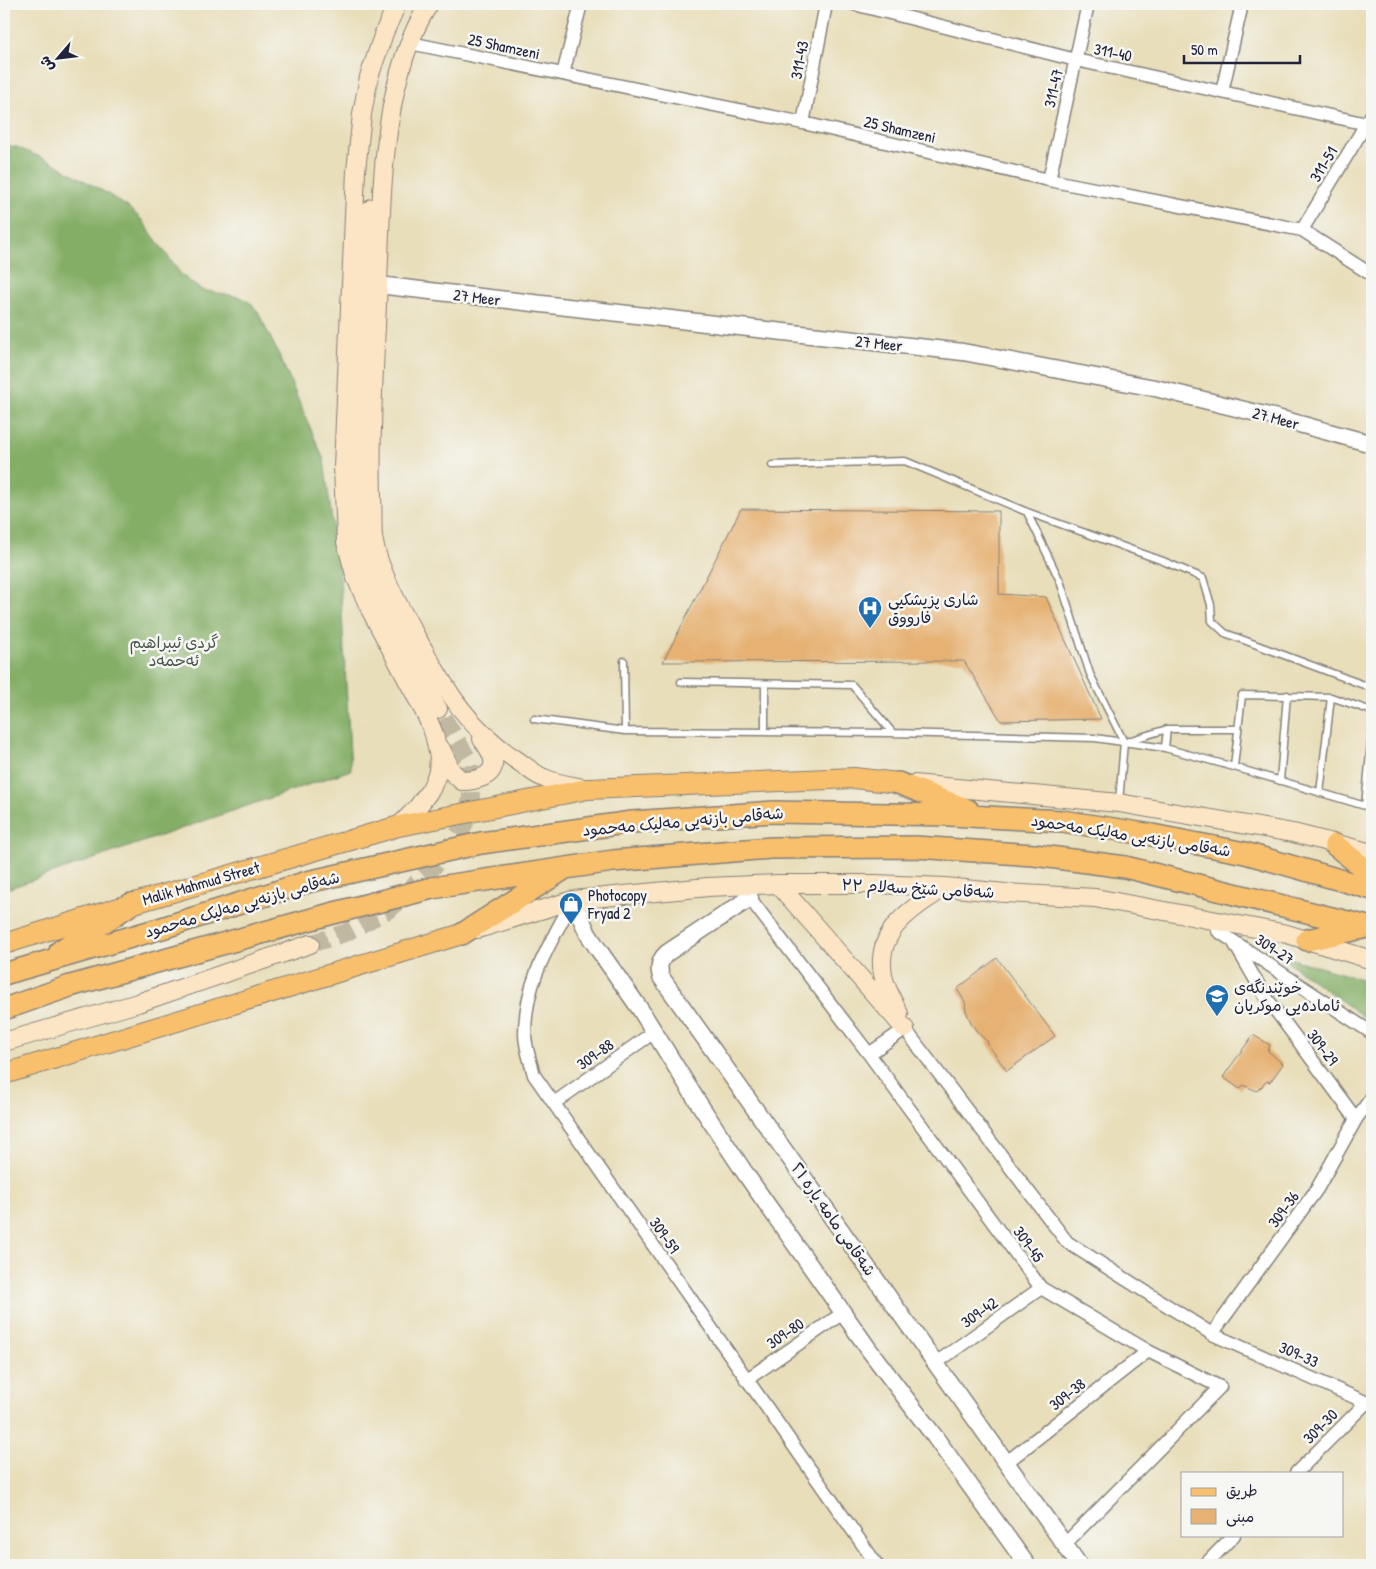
<svg xmlns="http://www.w3.org/2000/svg" width="1376" height="1569" viewBox="0 0 1376 1569" font-family="'Patrick Hand','Playpen Sans Arabic',sans-serif">
<rect width="100%" height="100%" fill="#f6f6f2"/>
<filter id="ink" filterUnits="userSpaceOnUse"><feTurbulence type="fractalNoise" baseFrequency=".02" numOctaves="2"/><feDisplacementMap in="SourceGraphic" scale="10" xChannelSelector="R" yChannelSelector="G"/><feConvolveMatrix kernelMatrix="1 2 1 2 8 2 1 2 1" color-interpolation-filters="sRGB"/></filter>
<filter id="wash" filterUnits="userSpaceOnUse"><feTurbulence type="fractalNoise" baseFrequency=".0096" numOctaves="4" result="noise"/><feDisplacementMap in="SourceGraphic" scale="20" xChannelSelector="R" yChannelSelector="G"/><feGaussianBlur stdDeviation="1.12" result="paint"/><feColorMatrix in="noise" values="0 0 0 0 0 0 0 0 0 0 0 0 0 0 0 0 0 1.4 0 .05"/><feComposite in="paint" operator="in"/></filter>
<g filter="url(#wash)">
<rect width="100%" height="100%" fill="#e8deba"/>
<path fill="#84ae66" stroke="#536850" d="M4,145l13,2 35,15 56,32 21,14 12,11 39,54 10,9 12,8 39,7 11,7 7,10 21,43 44,103 16,119 11,191 -347,120z
M1278,955l94,27v41z"/>
<g id="blocks">
<path fill="#e6b172" d="M741,509l258,2v83l47,3 55,122 -100,2 -37,-60 -301,1z
M997,958l58,78 -48,35 -20,-28 1,-1 -9,-8 -7,-9 -6,-14 -1,-9 -8,-13z
M1253,1035l17,10 -2,6 15,13 -13,18 -3,-1 -10,10 -14,-6 -3,4 -17,-12z"/>
</g>
</g>
<g filter="url(#ink)">
<use href="#blocks" fill-opacity="0" stroke="#85807a" stroke-width="1"/>
<g fill="none" stroke-linecap="round" stroke-linejoin="round">
<path stroke="#c0b8a1" stroke-width="18" stroke-dasharray="18 9" stroke-linecap="butt" d="M310,944l35,-11 45,-24 53,-52 22,-34 6,-24 -2,-38 -31,-52"/>
<g stroke="#85807a" stroke-width="9">
<path id="service" d="M772,465l133,-4 122,51 136,49 40,17 8,27 1,16 13,12 147,55
M1027,512l33,69 30,93 34,68 -5,60
M624,661l1,70
M681,682l171,3 41,48
M534,719l91,12 268,2 202,5 70,10 69,19 138,41
M765,731v-47
M1128,741l39,-12h71
M1165,748l2,-19
M1234,767l8,-72 89,2 41,14
M1280,781l7,-86
M1320,793l11,-96
M1365,806l7,-74"/>
</g>
<g stroke="#85807a" stroke-width="15">
<path id="minor" d="M854,4l222,56 291,64
M410,43l393,80 246,57 253,50 70,45
M563,74l18,-70
M1222,92l20,-88
M803,123l23,-119
M1049,180l39,-176
M1302,230l70,-116
M745,892l124,162 172,234 107,63 72,36 -155,157
M573,900c-24,46 -48,81 -48,134 0,13 6,29 9,41l343,490
M1216,921l2,10 154,102
M1233,941l32,55 91,123
M869,1054l36,-25 162,213 145,92 160,71
M554,1103l100,-71
M1212,1334l105,-145 39,-70 16,-22
M936,1363l105,-75
M746,1380l97,-67
M1007,1462l141,-111
M1296,1473l71,-71
M1205,1565l29,-30"/>
</g>
<g stroke="#85807a" stroke-width="19">
<path id="tertiary" d="M378,285l379,44 206,23 192,36 130,32 87,24
M750,898l-83,55c-8,7 -9,14 -6,24l418,588
M573,900l15,34 10,15 42,60 56,90 51,77 123,175 65,86 92,128"/>
</g>
<g stroke="#85807a" stroke-width="20">
<path id="secondary" d="M397,4l-13,29 -15,44 -7,37 -6,57 -13,296 3,75 10,36 14,31 56,106 8,19 5,23 -1,15 -7,17 -14,19 -18,18
M429,4c-48,75 -47,191 -51,278 -3,72 -8,143 -6,215 1,13 0,27 1,40 4,30 25,68 40,94 31,55 51,95 105,130 9,6 17,14 26,17 13,6 30,8 44,11
M372,208l-4,15 -6,79 -5,155 4,86 40,102 37,64
M441,749l11,23 10,9c12,0 34,-4 31,-21 -1,-8 -7,-15 -11,-21
M914,784l205,19 174,30 79,20
M778,884l127,145
M478,929l95,-29 135,-13 70,-3h98l69,3 60,6 90,5 192,36 85,26
M899,1014c-5,-11 -12,-23 -15,-35 -12,-48 28,-70 61,-92
M4,1042l134,-39 172,-59"/>
</g>
<g stroke="#85807a" stroke-width="22">
<path id="primary" d="M4,944l127,-40 268,-78 189,-37 266,-11 44,5
M4,1074l458,-140"/>
</g>
<g stroke="#85807a" stroke-width="24">
<path id="trunk" d="M898,783l70,27
M1335,845l37,30
M462,934l99,-63
M1307,940l56,-12
M60,951l71,-47
M4,974l158,-46 145,-46 174,-39 151,-21 141,-10 177,3 112,6 90,14 93,18 127,36
M4,1009l66,-23 260,-72 102,-26 181,-27 158,-13 144,-1 119,8 91,12 247,61"/>
</g>
<use href="#service" stroke="#fff" stroke-width="6"/>
<use href="#minor" stroke="#fff" stroke-width="12"/>
<use href="#tertiary" stroke="#fff" stroke-width="16"/>
<use href="#secondary" stroke="#fce5c4" stroke-width="18"/>
<use href="#primary" stroke="#f8bf6c" stroke-width="20"/>
<use href="#trunk" stroke="#f8bf6c" stroke-width="21"/>
</g>
</g>
<defs>
<g id="hospital-pin" transform="scale(1.25)"><path d="M0 17L-7.5 6A9.5 9.5 0 1 1 7.5 6Z" fill="#1f6fb2" stroke="#f6f6f2"/><path d="M-5-5h3v3.5h4V-5h3V5h-3V1.5h-4V5h-3Z" fill="#fff"/></g>
<g id="shop-pin" transform="scale(1.25)"><path d="M0 17L-7.5 6A9.5 9.5 0 1 1 7.5 6Z" fill="#1f6fb2" stroke="#f6f6f2"/><path d="M-5-2.5h2.3a2.7 3.5 0 0 1 5.4 0H5L5.5 6h-11ZM-1.5-2.5h3a1.5 2.3 0 0 0-3 0Z" fill="#fff"/></g>
<g id="school-pin" transform="scale(1.25)"><path d="M0 17L-7.5 6A9.5 9.5 0 1 1 7.5 6Z" fill="#1f6fb2" stroke="#f6f6f2"/><path d="M0-5L7-2L0 1L-7-2ZM-4 1L0 2.5L4 1V4Q0 6-4 4Z" fill="#fff"/></g>
</defs>
<g fill-rule="evenodd">
<use href="#hospital-pin" x="870" y="608"/>
<use href="#shop-pin" x="571" y="904"/>
<use href="#school-pin" x="1217" y="996"/>
</g>
<g text-anchor="middle" dominant-baseline="central" stroke-width="5" stroke-linejoin="round" paint-order="stroke">
<g font-size="16" fill="#22223b" stroke="#f6f6f2">
<text transform="translate(504 46) rotate(12)">25 Shamzeni</text>
<text transform="translate(1113 52) rotate(12)">311-40</text>
<text transform="translate(799 60) rotate(-79)">311-43</text>
<text transform="translate(1053 88) rotate(-77)">311-47</text>
<text transform="translate(900 129) rotate(13)">25 Shamzeni</text>
<text transform="translate(1323 164) rotate(-59)">311-51</text>
<text transform="translate(477 297) rotate(7)">27 Meer</text>
<text transform="translate(879 343) rotate(6)">27 Meer</text>
<text transform="translate(1276 418) rotate(15)">27 Meer</text>
<text transform="translate(683 821) rotate(-5)">شەقامی بازنەیی مەلیک مەحمود</text>
<text transform="translate(1131 835) rotate(9)">شەقامی بازنەیی مەلیک مەحمود</text>
<text transform="translate(201 883) rotate(-16)">Malik Mahmud Street</text>
<text transform="translate(918 888) rotate(3)">شەقامی شێخ سەلام ٣٣</text>
<text transform="translate(242 904) rotate(-16)">شەقامی بازنەیی مەلیک مەحمود</text>
<text transform="translate(1275 949) rotate(33)">309-27</text>
<text transform="translate(1323 1047) rotate(53)">309-29</text>
<text transform="translate(595 1054) rotate(-35)">309-88</text>
<text transform="translate(1283 1209) rotate(-54)">309-36</text>
<text transform="translate(834 1219) rotate(55)">شەقامی مامە یارە ٢١</text>
<text transform="translate(665 1235) rotate(55)">309-59</text>
<text transform="translate(1029 1244) rotate(54)">309-45</text>
<text transform="translate(979 1312) rotate(-35)">309-42</text>
<text transform="translate(785 1333) rotate(-34)">309-80</text>
<text transform="translate(1299 1354) rotate(24)">309-33</text>
<text transform="translate(1067 1394) rotate(-38)">309-38</text>
<text transform="translate(1320 1426) rotate(-45)">309-30</text>
</g>
<g font-size="16" fill="#22223b" stroke="#f6f6f2" text-anchor="start">
<text x="888" y="599">شاری پزیشکیی<tspan x="888" dy="18">فارووق</tspan></text>
<text x="588" y="895">Photocopy<tspan x="588" dy="18">Fryad 2</tspan></text>
<text x="1234" y="987">خوێندنگەی<tspan x="1234" dy="18">ئامادەیی موکریان</tspan></text>
</g>
<g font-size="16" fill="#49544c" stroke="#f6f6f2">
<text x="174" y="642">گردی ئیبراھیم<tspan x="174" dy="18">ئەحمەد</tspan></text>
</g>
</g>
<rect width="1376" height="1569" fill="none" stroke="#f6f6f2" stroke-width="20"/>
<rect x="1181" y="1472" width="162" height="65" fill="#f6f6f2" stroke="#a1a1a9"/>
<rect x="1191" y="1488" width="25" height="8" fill="#f8bf6c" stroke="#a1a1a9"/>
<text x="1226" y="1496" font-size="15" fill="#22223b">طريق</text>
<rect x="1191" y="1509" width="25" height="15" fill="#e6b172" stroke="#a1a1a9"/>
<text x="1226" y="1522" font-size="15" fill="#22223b">مبنى</text>
<g transform="translate(58 58) rotate(242)" stroke="#f6f6f2" stroke-width="4" paint-order="stroke">
<path d="M0-4L9 19L0 12L-9 19Z" fill="#22223b"/>
<text y="-8" font-size="14" font-weight="bold" text-anchor="middle" fill="#22223b">ش</text>
</g>
<path d="M1184 55v8h116v-8" fill="none" stroke="#22223b" stroke-width="2.5"/>
<text x="1191" y="55" font-size="15" fill="#22223b" stroke="#f6f6f2" stroke-width="4" paint-order="stroke">50 m</text>
</svg>
